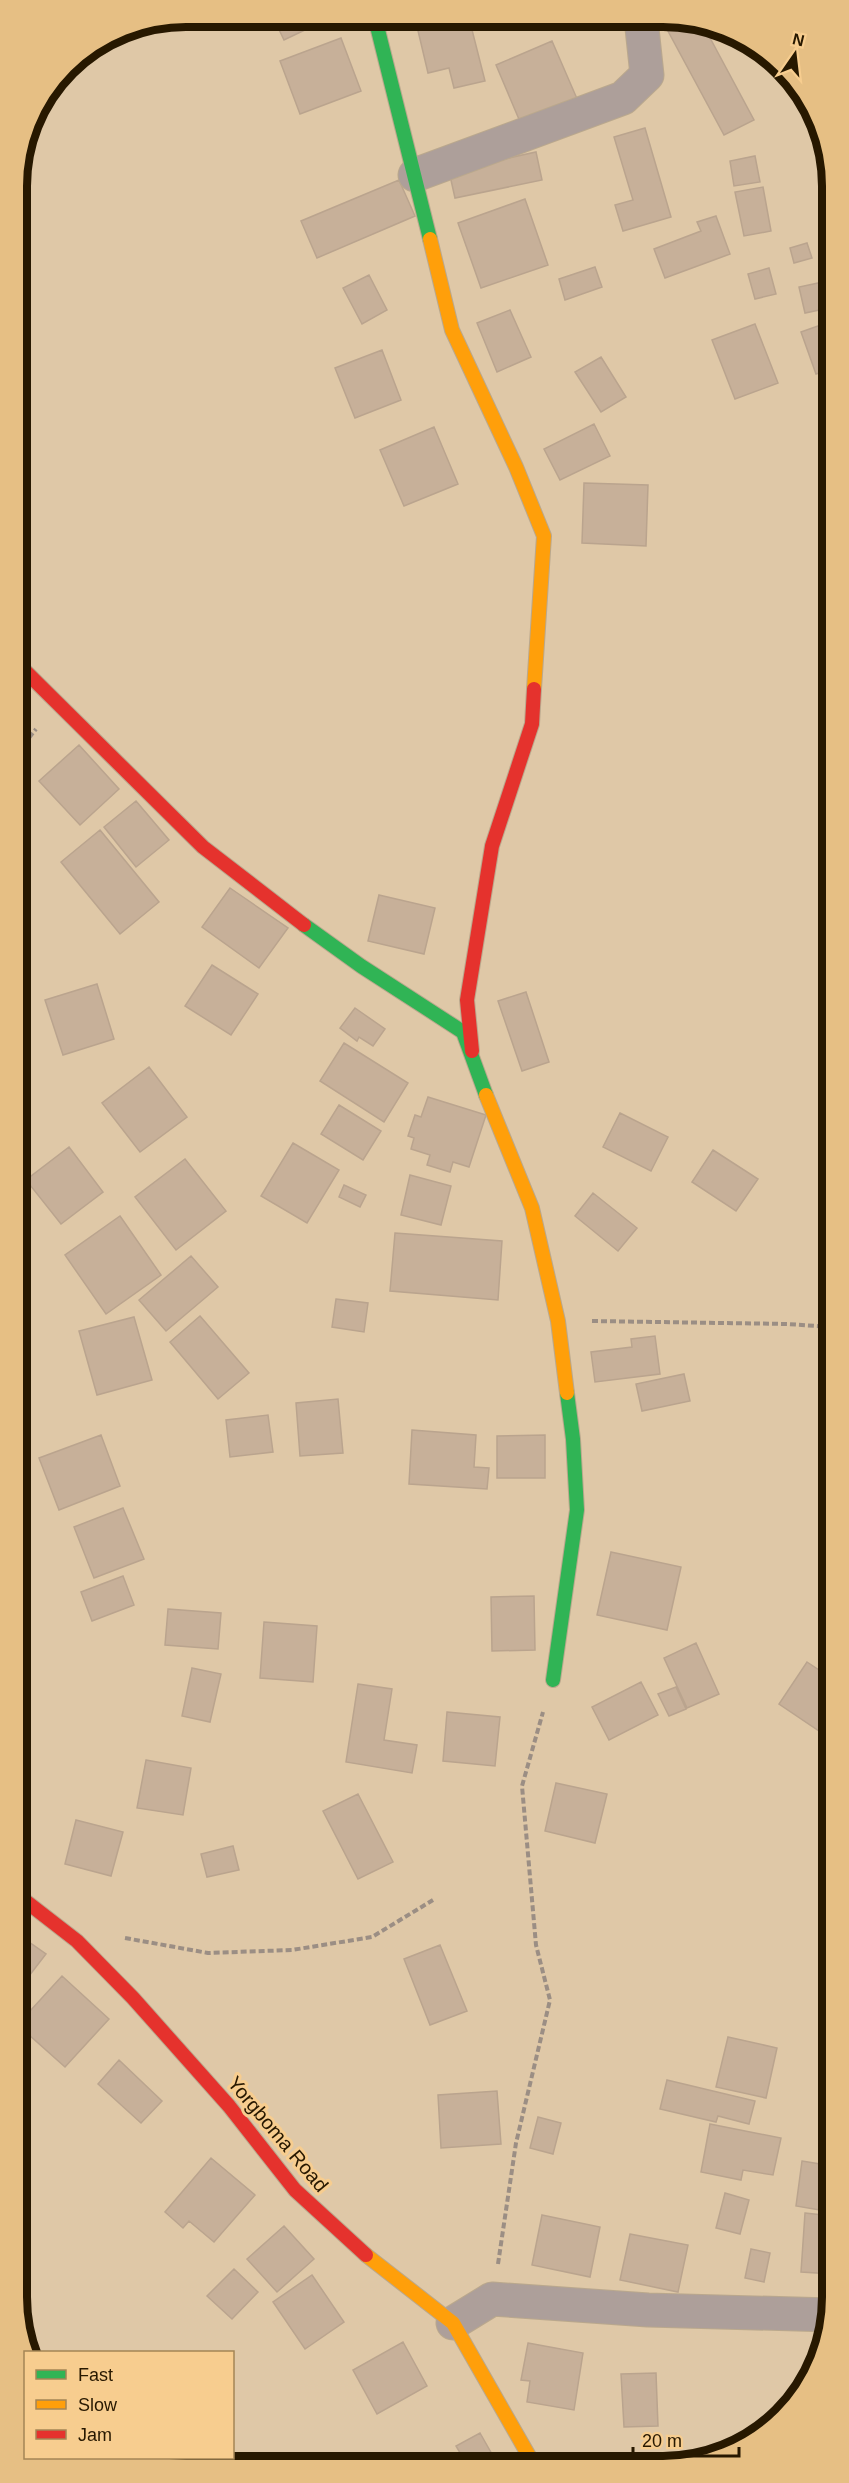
<svg xmlns="http://www.w3.org/2000/svg" width="849" height="2483" viewBox="0 0 849 2483" font-family="Arial,sans-serif">
<rect width="100%" height="100%" fill="#dfc8a7"/>
<path fill="#c7b099" stroke="#baa48e" stroke-width="1.5" d="M273,17h59l-48,23z
M415,18h54l16,63 -31,7 -5,-20 -21,5z
M662,20h34l6,3 52,97 -30,15z
M341,38l20,53 -61,23 -20,-53z
M552,41l26,60 -57,23 -25,-59z
M645,128l26,89 -48,14 -8,-26 18,-5 -19,-63z
M536,152l6,28 -87,18 -6,-27z
M755,156l5,26 -26,4 -4,-25z
M399,180l16,36 -98,42 -16,-37z
M763,187l8,44 -27,5 -9,-44z
M525,199l23,66 -67,23 -23,-65z
M716,216l14,38 -65,24 -11,-29 47,-18 -4,-9z
M807,243l5,15 -18,5 -4,-15z
M595,267l7,20 -37,13 -6,-21z
M769,268l7,26 -21,5 -7,-25z
M369,275l18,35 -25,14 -19,-36z
M823,282l6,26 -24,5 -6,-26z
M510,310l21,47 -34,15 -20,-49z
M829,322v48l-13,4 -15,-42z
M755,324l23,59 -43,16 -23,-59z
M382,350l19,50 -46,18 -20,-50z
M601,357l25,40 -25,15 -26,-40z
M594,424l16,32 -50,24 -16,-31z
M434,427l24,57 -54,22 -24,-56z
M584,483l64,2 -2,61 -64,-3z
M79,745l40,44 -39,36 -41,-44z
M136,801l33,39 -33,27 -32,-40z
M100,830l59,72 -39,32 -59,-72z
M230,888l58,40 -29,40 -57,-41z
M379,895l56,13 -11,46 -56,-13z
M212,965l46,29 -27,41 -46,-29z
M97,984l17,55 -51,16 -18,-55z
M526,992l23,70 -27,9 -24,-70z
M355,1008l30,21 -12,17 -14,-9 -2,4 -17,-13z
M344,1043l64,40 -24,39 -64,-41z
M149,1067l38,50 -47,35 -38,-49z
M428,1097l58,18 -17,52 -16,-5 -3,10 -23,-7 3,-10 -19,-6 3,-11 -6,-2 7,-21 6,2z
M339,1105l42,26 -18,29 -42,-26z
M620,1113l48,24 -17,34 -48,-24z
M293,1143l46,27 -32,53 -46,-27z
M69,1147l34,45 -42,32 -35,-44z
M713,1150l45,29 -22,32 -44,-29z
M185,1159l41,52 -50,39 -41,-53z
M410,1175l41,11 -10,39 -40,-10z
M344,1185l22,10 -6,12 -21,-10z
M593,1193l44,35 -19,23 -43,-35z
M120,1216l41,59 -55,39 -41,-59z
M395,1233l107,8 -4,59 -108,-9z
M191,1256l27,31 -52,44 -27,-31z
M336,1299l32,4 -4,29 -32,-5z
M200,1316l49,57 -31,26 -48,-57z
M134,1317l18,63 -55,15 -18,-64z
M655,1336l5,38 -65,8 -4,-30 41,-5 -1,-8z
M684,1374l6,27 -48,10 -6,-27z
M338,1399l5,54 -43,3 -4,-53z
M268,1415l5,37 -43,5 -4,-37z
M412,1430l64,5 -2,32 15,1 -2,21 -78,-5z
M101,1435l19,51 -61,24 -20,-52z
M545,1435v43h-48v-42z
M123,1508l21,51 -50,19 -20,-51z
M611,1552l70,15 -14,63 -70,-15z
M123,1576l11,29 -42,16 -11,-29z
M534,1596l1,54 -43,1 -1,-54z
M168,1609l53,4 -3,36 -53,-4z
M264,1622l53,4 -4,56 -53,-4z
M696,1643l23,51 -32,14 -23,-50z
M807,1662l24,16v61l-52,-35z
M192,1668l29,6 -11,48 -28,-6z
M641,1682l17,33 -49,25 -17,-33z
M358,1684l34,5 -8,51 33,5 -5,28 -66,-11z
M676,1687l10,22 -17,7 -11,-22z
M447,1712l53,5 -5,49 -52,-5z
M146,1760l45,8 -8,47 -46,-7z
M556,1783l51,11 -12,49 -50,-12z
M358,1794l35,68 -35,17 -35,-68z
M76,1820l47,12 -12,44 -46,-12z
M233,1846l6,24 -32,7 -6,-23z
M19,1935l27,19 -27,35z
M440,1945l27,66 -37,14 -26,-66z
M62,1976l47,43 -44,48 -46,-41v-3z
M728,2037l49,11 -11,50 -50,-11z
M119,2060l43,41 -21,22 -43,-39z
M667,2080l88,21 -6,23 -31,-8 -2,6 -56,-13z
M497,2091l4,53 -60,4 -3,-53z
M538,2117l23,6 -8,31 -23,-6z
M710,2124l71,14 -8,37 -30,-5 -2,10 -40,-8z
M211,2158l44,37 -41,47 -25,-21 -6,7 -18,-16z
M802,2161l30,5v46l-36,-6z
M725,2193l24,7 -9,34 -24,-6z
M805,2213l27,3v58l-31,-2z
M542,2215l58,12 -10,50 -58,-12z
M284,2226l30,33 -37,33 -30,-33z
M630,2234l58,11 -10,47 -58,-12z
M751,2249l19,4 -6,29 -19,-4z
M234,2269l24,23 -26,27 -25,-23z
M312,2275l32,47 -39,27 -32,-47z
M403,2342l24,44 -50,28 -24,-44z
M528,2343l55,10 -9,57 -47,-8 3,-21 -9,-1z
M656,2373l2,53 -34,1 -3,-53z
M480,2433l17,30h-31l-10,-17z"/>
<g fill="none" stroke-linecap="round" stroke-linejoin="round">
<g stroke="#baa88d" stroke-width="35">
<path id="street" d="M415,175l208,-77 24,-23 -6,-56
M453,2323l39,-24 156,11 183,5"/>
</g>
<g stroke="#baa88d" stroke-width="16">
<path id="fast" d="M375,18l55,221
M304,925l57,41 102,66 23,63
M553,1680l24,-170 -4,-71 -6,-46"/>
</g>
<g stroke="#baa88d" stroke-width="16">
<path id="slow" d="M430,239l22,91 64,137 28,69 -10,153
M486,1095l46,113 26,113 9,72
M366,2255l87,68 80,140"/>
</g>
<g stroke="#baa88d" stroke-width="16">
<path id="jam" d="M18,664l185,183 101,78
M472,1051l-5,-51 25,-154 40,-122 2,-35
M19,1896l58,45 56,57 96,108 66,84 71,65"/>
</g>
<path stroke="#9b8e84" stroke-width="4" stroke-dasharray="6 3" stroke-linecap="butt" d="M18,752l18,-23
M592,1321l196,3 43,3
M125,1938l83,15 84,-3 80,-13 61,-37
M498,2264l18,-121 34,-143 -14,-55 -14,-159 21,-74"/>
<use href="#street" stroke="#ad9f9a" stroke-width="33"/>
<use href="#fast" stroke="#30b455" stroke-width="14"/>
<use href="#slow" stroke="#ff9f0a" stroke-width="14"/>
<use href="#jam" stroke="#e5322d" stroke-width="14"/>
</g>
<g text-anchor="middle" dominant-baseline="central" stroke-width="6" stroke-linejoin="round" paint-order="stroke">
<g font-size="20" fill="#271800" stroke="#f7cd8f">
<text transform="translate(278 2134) rotate(50)">Yorgboma Road</text>
</g>
</g>
<path d="M0 0H849V2483H0ZM186 27H663A159 159 0 0 1 822 186V2297A159 159 0 0 1 663 2456H186A159 159 0 0 1 27 2297V186A159 159 0 0 1 186 27Z" fill="#e6bf84" fill-rule="evenodd"/>
<path fill="none" stroke="#271800" stroke-width="8" d="M186 27H663A159 159 0 0 1 822 186V2297A159 159 0 0 1 663 2456H186A159 159 0 0 1 27 2297V186A159 159 0 0 1 186 27Z"/>
<rect x="24" y="2351" width="210" height="108" fill="#f7cd8f" stroke="#a48556" stroke-width="1.5"/>
<rect x="36" y="2370" width="30" height="9" fill="#30b455" stroke="#a48556" stroke-width="1.5"/>
<text x="78" y="2381" font-size="18" fill="#271800">Fast</text>
<rect x="36" y="2400" width="30" height="9" fill="#ff9f0a" stroke="#a48556" stroke-width="1.5"/>
<text x="78" y="2411" font-size="18" fill="#271800">Slow</text>
<rect x="36" y="2430" width="30" height="9" fill="#e5322d" stroke="#a48556" stroke-width="1.5"/>
<text x="78" y="2441" font-size="18" fill="#271800">Jam</text>
<g transform="translate(795 54) rotate(14)" stroke="#f7cd8f" stroke-width="4.5" paint-order="stroke">
<path d="M0-4.5L10 22L0 15L-10 22Z" fill="#271800"/>
<text y="-9" font-size="16" font-weight="bold" text-anchor="middle" fill="#271800">N</text>
</g>
<path d="M633 2447v9h106v-9" fill="none" stroke="#271800" stroke-width="3"/>
<text x="642" y="2447" font-size="18" fill="#271800" stroke="#f7cd8f" stroke-width="4.5" paint-order="stroke">20 m</text>
</svg>
